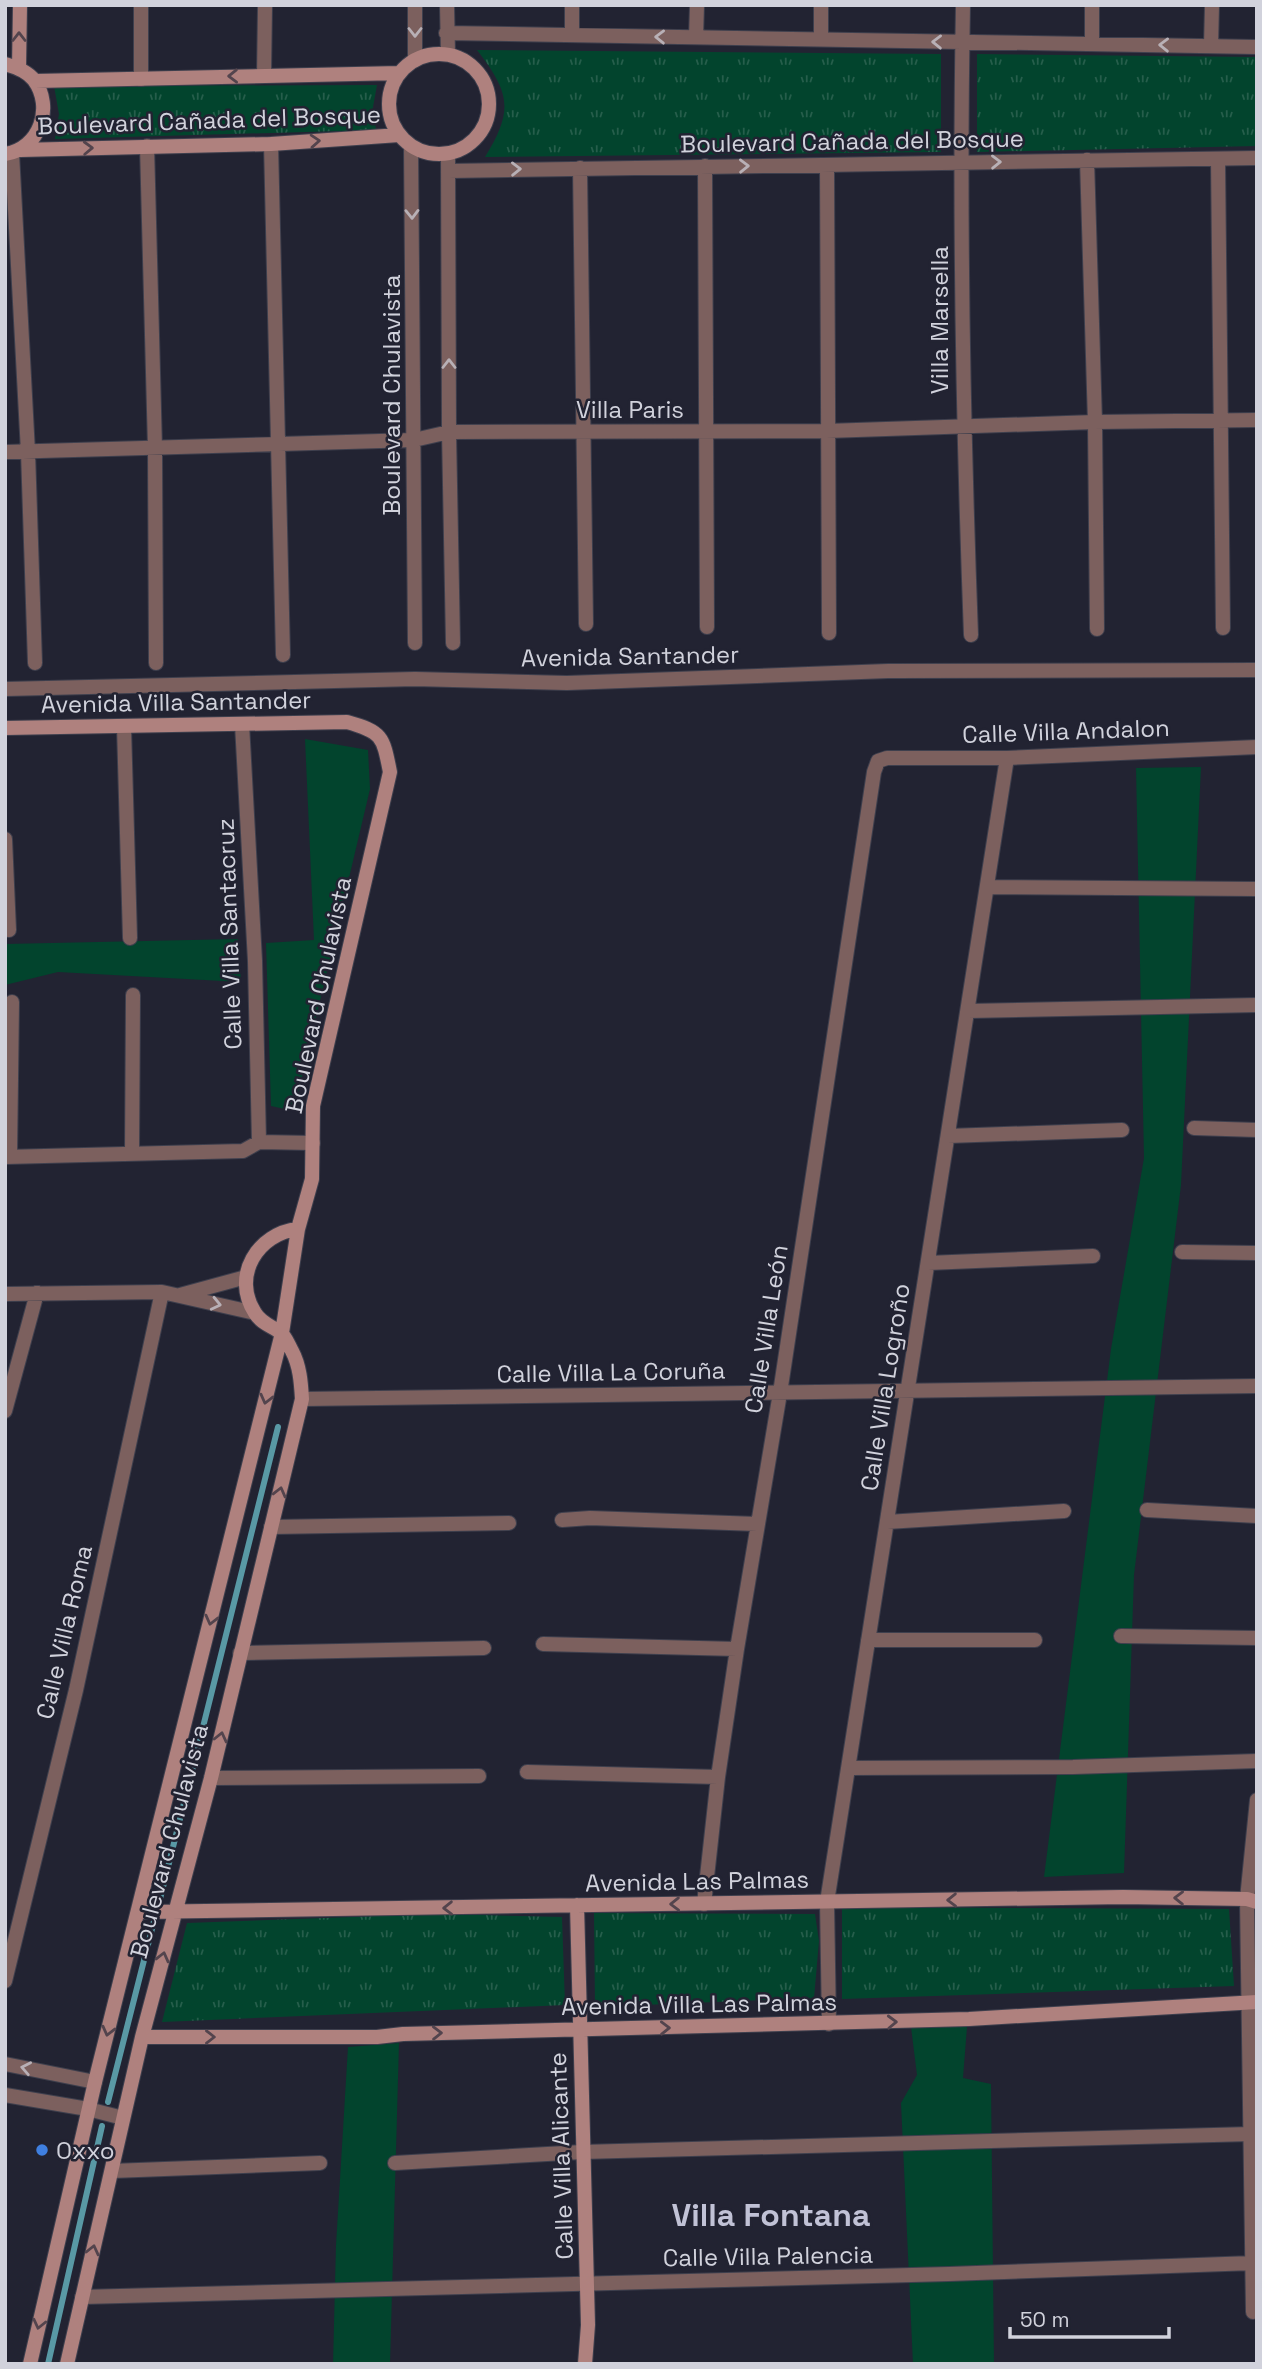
<svg xmlns="http://www.w3.org/2000/svg" width="1262" height="2369" viewBox="0 0 1262 2369" font-family="'Space Grotesk',sans-serif">
<defs>
<pattern id="park-tufts" width="24" height="20" patternUnits="userSpaceOnUse" patternTransform="scale(1.75)"><rect width="24" height="20" fill="#02442d"/><path d="M3 7l-1-3M5 7V3M7 7l1-3M15 17l-1-3M17 17v-4M19 17l1-3" fill="none" stroke="#265e4b"/></pattern>
</defs>
<rect width="100%" height="100%" fill="#222332"/>
<path fill="#02442d" d="M305,739l63,11 2,39 -76,322 -23,-5 -5,-163 48,-3z
M1201,767l-20,418 -47,390 -10,298 -80,4 67,-528 33,-191 -8,-390z
M238,939l3,43 -183,-10 -53,13v-41z
M911,2027h56l-4,51 28,6 3,280h-81l-12,-261 16,-28z
M399,2043l-9,321h-57l3,-119 12,-198z"/>
<path fill="url(#park-tufts)" d="M477,50l464,4v98l-456,5c29,-47 25,-64 -8,-107z
M977,54l280,3v89l-280,6z
M377,85l-4,22 3,23 -321,9 4,-25 -5,-28z
M842,1907l387,2 5,77 -392,13z
M594,1913l221,1 4,27 -5,57 -219,9z
M438,1914l124,3 3,88 -403,17 25,-99z"/>
<g fill="none" stroke-linecap="round" stroke-linejoin="round">
<path stroke="#5999a5" stroke-width="6" d="M160,1899l118,-472
M108,2102l46,-181
M48,2364l54,-238"/>
<g stroke="#3e3f4d" stroke-width="16">
<path id="street" d="M415,5v55
M447,5l1,49
M963,5c-4,210 0,420 8,630
M446,33l811,14
M572,35v-30
M696,37l1,-32
M821,39v-34
M1092,44v-39
M1211,46l1,-41
M264,76l1,-71
M141,79v-74
M271,144l12,511
M147,146l8,302 1,215
M411,146l4,497
M12,153l16,299 7,211
M448,154l1,278 4,211
M1218,159l5,469
M1087,160l8,262 2,207
M827,165l2,468
M705,166l2,461
M580,168l6,456
M448,171l809,-13
M5,452l409,-12 35,-8 378,-1 268,-9 162,-2
M5,689l410,-10 152,4 321,-12 369,-1
M242,724l13,237 4,181
M124,727l6,211
M5,839l4,91
M987,887l270,2
M968,1011l289,-6
M1194,1128l63,2
M948,1136l174,-6
M132,1154l1,-159
M5,1157l238,-6 16,-9 54,1
M10,1157l2,-155
M1182,1252l75,1
M928,1263l165,-7
M5,1294l157,-2 93,21
M180,1295l66,-18
M302,1399l955,-13
M5,1411l32,-118
M1147,1510l110,6
M562,1520l28,-2 167,6
M887,1522l177,-11
M271,1527l238,-4
M1121,1636l136,2
M868,1640h167
M543,1644l194,5
M240,1653l244,-5
M848,1768l225,-1 184,-6
M527,1772l191,5
M211,1778l268,-2
M704,1904l14,-127 19,-128 43,-256 94,-621 4,-11 9,-3h120l250,-11
M5,1981l71,-291 86,-398
M829,2024l-2,-122 180,-1144
M5,2064l90,18
M5,2095l83,14 35,9
M395,2163l187,-11 669,-18
M112,2171l208,-8
M82,2297l867,-23 304,-11
M1253,2312l-6,-413 10,-99"/>
</g>
<g stroke="#3e3f4d" stroke-width="16">
<path id="secondary" d="M389 104a50 50 0 1 1 100 0a50 50 0 1 1-100 0Z
M5,64c11,3 22,7 29,16 20,27 6,69 -29,74
M19,68l1,-63
M35,81l365,-8
M20,150l251,-6 128,-9
M5,728l342,-6c36,10 36,15 43,50l-77,334 -1,73 -14,50 -16,104 -187,749 -65,282
M577,1905l11,420 -3,39
M138,1912l985,-15 124,2 10,3
M142,2037h235l26,-3 566,-15 288,-17
M67,2364l75,-327 69,-259 91,-379c-1,-16 -2,-33 -10,-48 -3,-5 -6,-14 -11,-18 -9,-7 -19,-9 -26,-20 -24,-37 3,-80 43,-84"/>
</g>
<use href="#street" stroke="#7c605e" stroke-width="14"/>
<use href="#secondary" stroke="#af817e" stroke-width="14"/>
</g>
<defs><path id="oneway-chevron" d="M-2-3.5L2.5 0L-2 3.5" fill="none" stroke-width="1.6" stroke-linecap="round" stroke-linejoin="round" transform="scale(1.75)"/></defs>
<g stroke="#b8b0b6">
<use href="#oneway-chevron" transform="translate(415 32) rotate(90)"/>
<use href="#oneway-chevron" transform="translate(660 37) rotate(-179)"/>
<use href="#oneway-chevron" transform="translate(937 42) rotate(-179)"/>
<use href="#oneway-chevron" transform="translate(1164 45) rotate(-179)"/>
<use href="#oneway-chevron" transform="translate(996 162) rotate(-1)"/>
<use href="#oneway-chevron" transform="translate(744 166) rotate(-1)"/>
<use href="#oneway-chevron" transform="translate(516 169) rotate(-1)"/>
<use href="#oneway-chevron" transform="translate(412 214) rotate(89)"/>
<use href="#oneway-chevron" transform="translate(449 364) rotate(-90)"/>
<use href="#oneway-chevron" transform="translate(216 1304) rotate(13)"/>
<use href="#oneway-chevron" transform="translate(26 2068) rotate(-169)"/>
</g>
<g stroke="#53444d">
<use href="#oneway-chevron" transform="translate(19 37) rotate(-90)"/>
<use href="#oneway-chevron" transform="translate(233 76) rotate(179)"/>
<use href="#oneway-chevron" transform="translate(315 141) rotate(-4)"/>
<use href="#oneway-chevron" transform="translate(88 148) rotate(-2)"/>
<use href="#oneway-chevron" transform="translate(266 1399) rotate(104)"/>
<use href="#oneway-chevron" transform="translate(280 1492) rotate(-76)"/>
<use href="#oneway-chevron" transform="translate(211 1620) rotate(104)"/>
<use href="#oneway-chevron" transform="translate(221 1737) rotate(-77)"/>
<use href="#oneway-chevron" transform="translate(1179 1898) rotate(-179)"/>
<use href="#oneway-chevron" transform="translate(952 1900) rotate(179)"/>
<use href="#oneway-chevron" transform="translate(675 1904) rotate(179)"/>
<use href="#oneway-chevron" transform="translate(448 1908) rotate(179)"/>
<use href="#oneway-chevron" transform="translate(163 1957) rotate(-76)"/>
<use href="#oneway-chevron" transform="translate(892 2022) rotate(-2)"/>
<use href="#oneway-chevron" transform="translate(665 2028) rotate(-1)"/>
<use href="#oneway-chevron" transform="translate(108 2031) rotate(104)"/>
<use href="#oneway-chevron" transform="translate(437 2033) rotate(-1)"/>
<use href="#oneway-chevron" transform="translate(210 2037)"/>
<use href="#oneway-chevron" transform="translate(93 2250) rotate(-77)"/>
<use href="#oneway-chevron" transform="translate(39 2324) rotate(103)"/>
</g>
<circle fill="#3f7fe0" stroke="#222332" stroke-width="2.5" cx="42" cy="2150" r="7"/>
<g text-anchor="middle" dominant-baseline="central" stroke-width="5" stroke-linejoin="round" paint-order="stroke">
<g font-size="24" fill="#d1d2dc" stroke="#222332">
<text transform="translate(209 120) rotate(-2)">Boulevard Cañada del Bosque</text>
<text transform="translate(852 141) rotate(-1)">Boulevard Cañada del Bosque</text>
<text transform="translate(939 320) rotate(-90)">Villa Marsella</text>
<text transform="translate(391 395) rotate(-90)">Boulevard Chulavista</text>
<text x="630" y="409">Villa Paris</text>
<text transform="translate(630 656) rotate(-1)">Avenida Santander</text>
<text transform="translate(176 702) rotate(-1)">Avenida Villa Santander</text>
<text transform="translate(1066 731) rotate(-2)">Calle Villa Andalon</text>
<text transform="translate(229 934) rotate(-92)">Calle Villa Santacruz</text>
<text transform="translate(318 995) rotate(-78)">Boulevard Chulavista</text>
<text transform="translate(766 1329) rotate(-81)">Calle Villa León</text>
<text transform="translate(611 1372) rotate(-1)">Calle Villa La Coruña</text>
<text transform="translate(885 1387) rotate(-81)">Calle Villa Logroño</text>
<text transform="translate(64 1632) rotate(-77)">Calle Villa Roma</text>
<text transform="translate(169 1841) rotate(-75)">Boulevard Chulavista</text>
<text transform="translate(697 1881) rotate(-1)">Avenida Las Palmas</text>
<text transform="translate(699 2004) rotate(-1)">Avenida Villa Las Palmas</text>
<text transform="translate(561 2156) rotate(-92)">Calle Villa Alicante</text>
<text transform="translate(768 2256) rotate(-1)">Calle Villa Palencia</text>
</g>
<g font-size="24" fill="#d1d2dc" stroke="#222332" text-anchor="start">
<text x="56" y="2150">Oxxo</text>
</g>
<g font-size="32" font-weight="bold" fill="#c1c2d6" stroke="#222332">
<text x="771" y="2215">Villa Fontana</text>
</g>
</g>
<rect width="1262" height="2369" fill="none" stroke="#d1d2dc" stroke-width="14"/>
<path d="M1010 2327v10h159v-10" fill="none" stroke="#d1d2dc" stroke-width="3.5"/>
<text x="1020" y="2327" font-size="21" fill="#d1d2dc" stroke="#222332" stroke-width="5" paint-order="stroke">50 m</text>
</svg>
